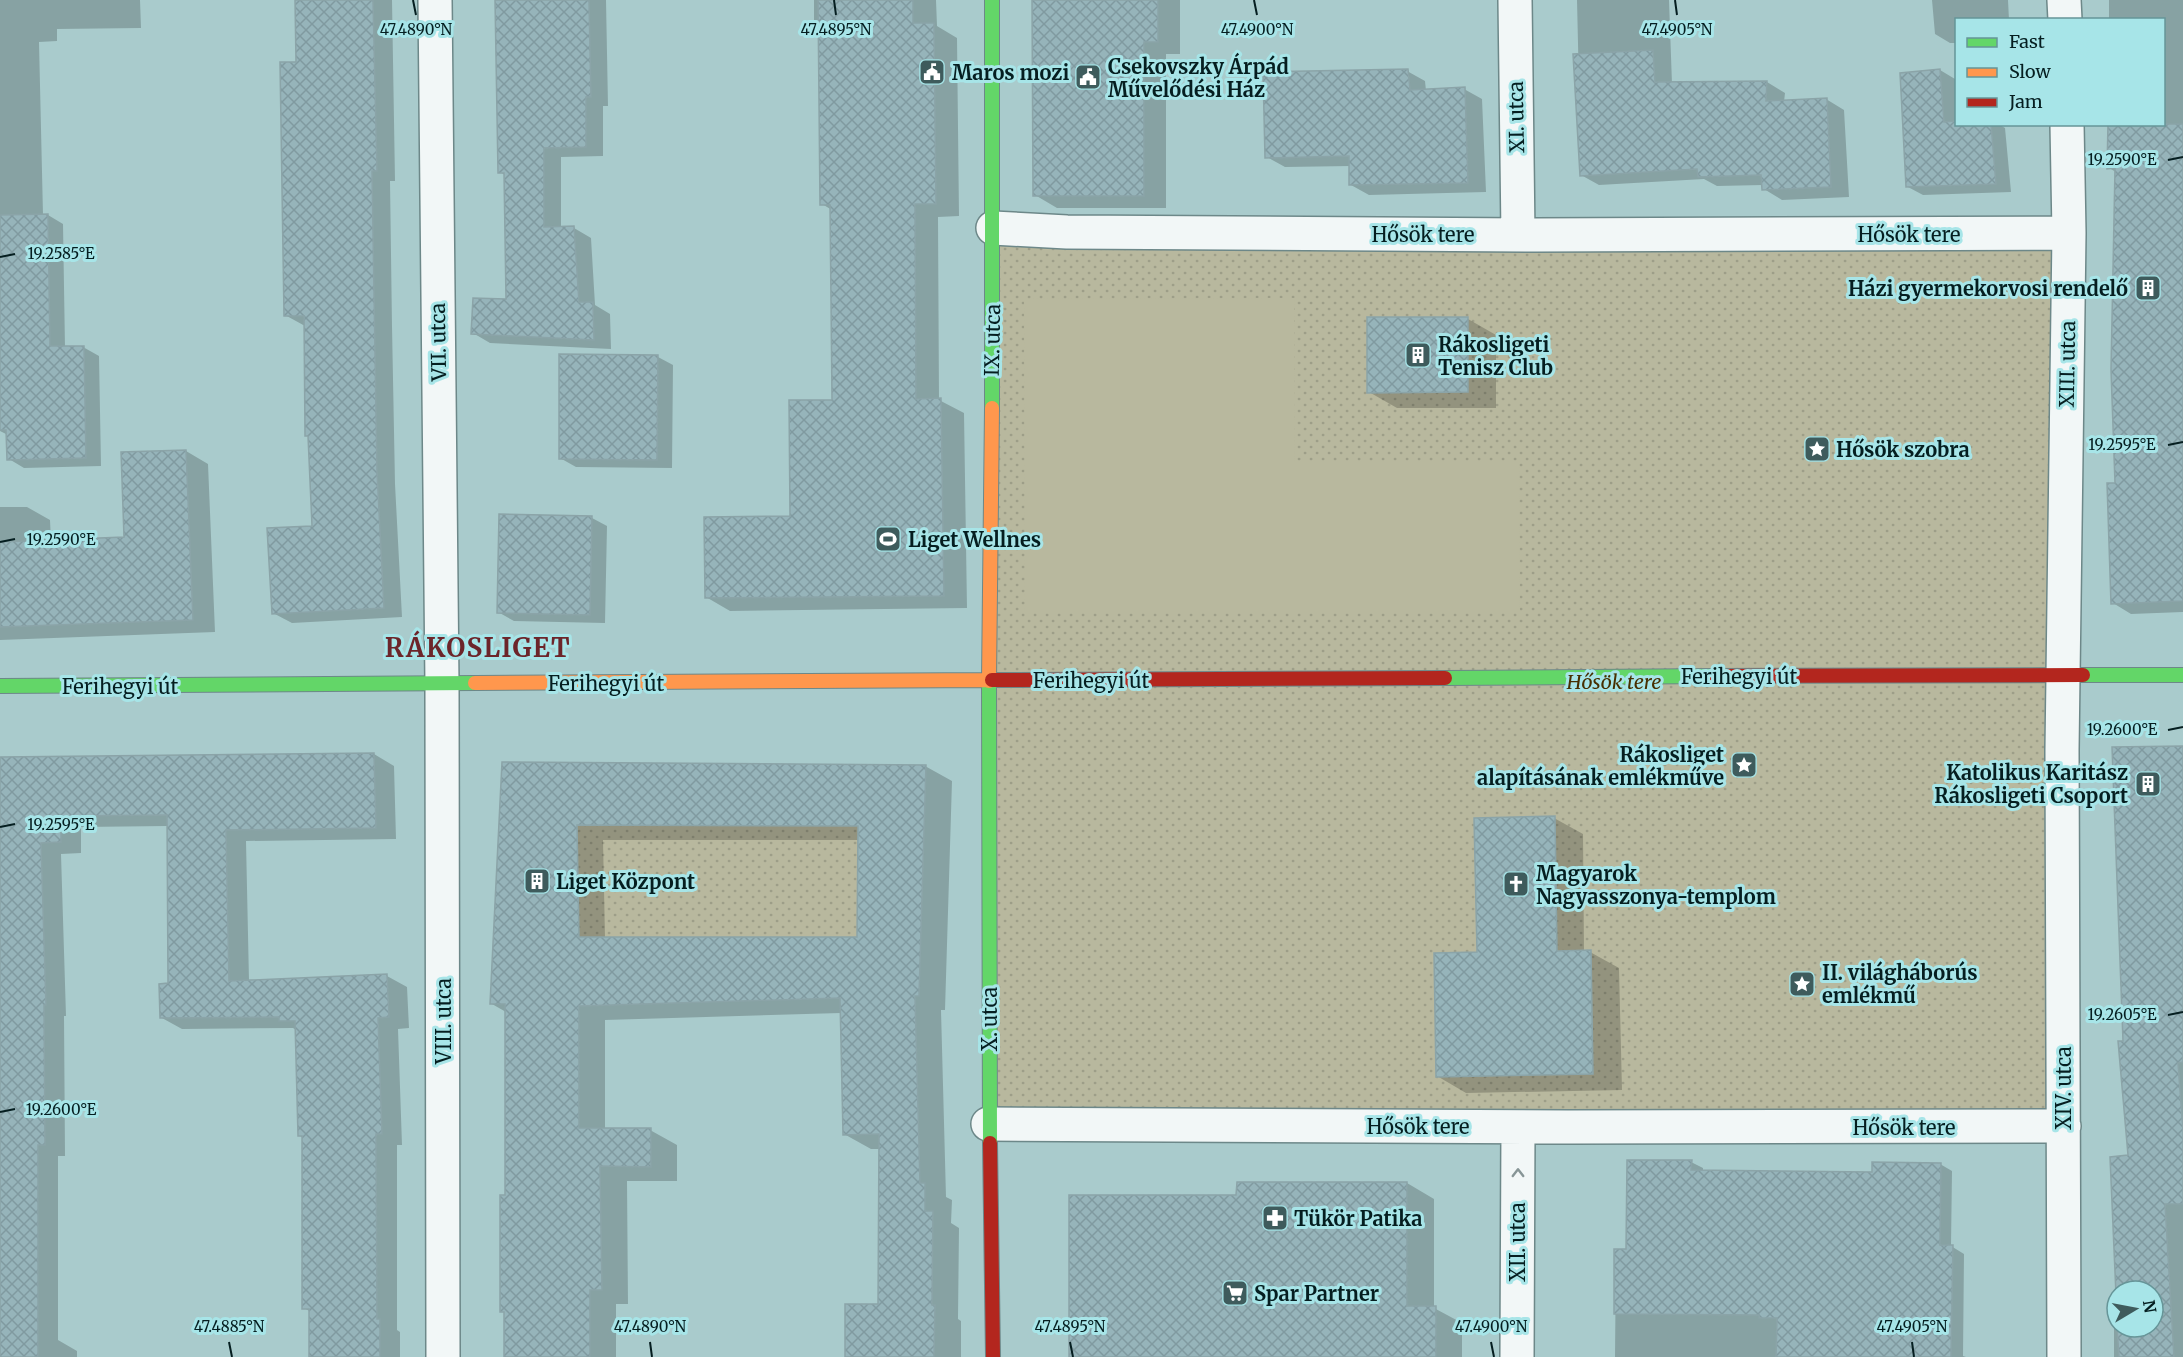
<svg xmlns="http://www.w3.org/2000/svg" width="2183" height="1357" viewBox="0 0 2183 1357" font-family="Merriweather,serif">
<defs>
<pattern id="green-dots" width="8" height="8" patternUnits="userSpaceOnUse" patternTransform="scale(1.5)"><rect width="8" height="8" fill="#b8b89e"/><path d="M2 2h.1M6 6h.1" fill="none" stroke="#9d9e88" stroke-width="1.8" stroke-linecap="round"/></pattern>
<pattern id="building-cross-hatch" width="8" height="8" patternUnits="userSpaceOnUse" patternTransform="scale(1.5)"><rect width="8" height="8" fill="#96b4ba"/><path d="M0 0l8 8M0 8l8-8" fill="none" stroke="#809aa0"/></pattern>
</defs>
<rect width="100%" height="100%" fill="#a9cbcc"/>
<path fill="url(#green-dots)" d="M993,228l1076,5 -5,893 -1076,-2z
M577,826h281l-1,111 -278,1z"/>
<path fill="#b8b89e" d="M1294,298l1,165h224l1,148h-495l-1,-312z"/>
<path fill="#0003" fill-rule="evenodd" d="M0,0h140l1,28 -84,1v12l-18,1 4,173h5l15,9 2,124 18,-1 16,9 2,110 -77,2 -15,-9 -1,-24 -8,-4z
M296,0h96l3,181h-5l2,145 3,158 7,133 -110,6 -19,-10 41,-86 -9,-201 -20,-11 12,-252z
M496,0h110l2,106h-5v50l-42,1v71h13l17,10 4,67 15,9 1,35 -121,-6 -17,-10 35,-32 -3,-126 -5,-3z
M814,0h122l1,26 20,12 2,178 -21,1 1,183 25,13 3,195 -237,3 -24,-14 86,-80 41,-116 -1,-191 -10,-6 -3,-179 -5,-4z
M1034,0h146v54h-14v154h-109l-22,-13z
M1577,0h92l3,84 95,-2 18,11 -1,9 42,-3 18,11 5,87 -67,3 -18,-11 -1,-4 -46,1 -13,-7 -105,6 -18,-10z
M1932,0h76l1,20h-53v23h-6l-15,-9z
M2109,0h74v612l-52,2 -18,-11 4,-119 -1,-312 -7,-4 55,-44v-104h-55z
M1940,70l15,9 1,45h42l7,4 6,64 -88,3 -15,-8z
M1407,71l18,10 1,10 38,-2 18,10 4,93 -117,3 -18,-10v-19l-66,1 -18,-10z
M1468,319l28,16v73h-99l-28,-16z
M658,357l15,8 -1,103 -96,-1 -16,-9z
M186,451l22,13 7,168 -215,8v-133h27l23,13 1,21 74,-2z
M500,515l92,3 15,8 -2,97 -91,-2 -16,-9z
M2183,748v609h-69v-32l3,2h36v-36h-36l12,-134 -5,-115z
M374,754l20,12 2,73 -150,2 3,140 138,-5 20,11 2,41 -11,1 4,116h-5v185l3,2v25h-89v-45l-7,-4v-170l-4,-2 -4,-106 -3,-2 -111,1 -20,-11 8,-33 -2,-159 -87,1v26l-20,1 5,162h-2l1,140h-7v184l19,11v6h-77v-598z
M504,764l421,2 27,15 -7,229h-4l5,187 6,3 -1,23 8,5 -1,91 3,2v36h-115l33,-51 1,-157h-9l-27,-15 -3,-121 -236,7v110h45l27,15v36h-50l1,123h-12v53h-111v-44l-4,-2 5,-115v-184l-14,-8zM603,840h257l-2,98h-253z
M1554,818l29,16 1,118h6l29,16 3,122 -156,3 -29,-17 41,-123z
M1691,1162l12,6v4l171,1 66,-9 12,7 -1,75 13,8 -1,102 3,1h-351l1,-106h12z
M1407,1183l27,16v109l28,15v34h-391l167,-160z"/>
<path fill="url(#building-cross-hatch)" stroke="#8ba4a8" stroke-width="1.5" fill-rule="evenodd" d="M295,0h78l4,171h-5l5,301 7,136 -112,6 -5,-86 45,-2 -4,-90h-3l-1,-120h-20l-4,-254h16z
M495,0h94l2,97h-5v50l-42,1v79l30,-1 5,76h14l1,38 -123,-6 2,-36 33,1 -2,-126h-6z
M818,0h95v23h21l2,181h-21l1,195 25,-1 3,198 -239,2 -1,-81 86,-1 -1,-116h43l-2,-195h-10z
M1032,0h126v42h-14v154h-111z
M1653,50l2,32 112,-1 -1,20 61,-3 4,89 -69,3 -1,-15 -63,2 -1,-8 -117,7 -7,-122z
M1408,69l2,21 55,-3 3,96 -119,2v-29l-84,2 -2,-86z
M1940,69l4,53 12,-1v3h35l5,60 -90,3 -6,-114z
M2108,124h75v477l-72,3 -4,-121h8l-4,-113 4,-202 -8,1z
M48,214l2,132h34l2,112 -79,2 -1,-30h-6v-215z
M1367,317h101v75l-101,1z
M559,354l99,1 -1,105 -98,-1z
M186,450l7,170 -193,7v-85l124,-5 -3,-85z
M499,514l93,2 -2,99 -93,-2z
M2183,746v316l-5,1 5,68v73h-18l9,153h-55l-2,-30h36v-36h-36v27l-7,-161 18,-2 -10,-114h5l-11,-294z
M374,753l2,75 -150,2 3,151 158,-7 2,43 -11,1 4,116h-6l1,185h3v38h-71v-48h-7v-173h-4l-3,-115h-16v-4l-119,1 -1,-34 9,-1 -1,-168 -106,1v26l-20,1 5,162h-2l1,140h-7v212h-38v-600z
M502,762l424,3 -7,231h-4l5,187h5v28h8l-1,94h3l-1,52h-89v-53h33l1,-170 -36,1 -3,-137 -261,8v122h72v39l-51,-1 2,124h-12v67h-86v-45h-4v-117h5v-191h-15zM577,825l281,1 -1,111h-278z
M1555,816l2,135 34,-1 2,124 -157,3 -2,-124 43,-1 -3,-134z
M1627,1160h65l-1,10 181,2v-10l69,1 -1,82h13l-2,112h-175l1,-39h-18v-3l-145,-1v-65h12z
M1237,1182h170v124h29v51h-367v-162h167z"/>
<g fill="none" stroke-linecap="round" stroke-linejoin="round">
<g stroke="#6d8889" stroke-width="36">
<path id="street" d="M435,0l7,685 1,672
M1515,0l3,235
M2064,0l1,20
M993,228l74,4 468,3 534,-2
M988,1124l580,3 496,-1
M1517,1357l1,-230
M2064,1357l-2,-607 7,-517 -2,-109"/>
</g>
<g stroke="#6d8889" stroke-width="16">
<path id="fast" d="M992,0v408
M2083,675h100
M1445,678l271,-2
M989,681l1,462
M0,686l475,-3"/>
</g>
<g stroke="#6d8889" stroke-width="16">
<path id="slow" d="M989,681l3,-273
M475,683l517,-3"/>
</g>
<g stroke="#6d8889" stroke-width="16">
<path id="jam" d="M1716,676l367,-1
M992,680l453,-2
M990,1143l3,214"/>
</g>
<use href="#street" stroke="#f2f7f7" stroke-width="33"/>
<use href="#fast" stroke="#63d668" stroke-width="14"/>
<use href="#slow" stroke="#ff974d" stroke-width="14"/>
<use href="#jam" stroke="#b3261e" stroke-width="14"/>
</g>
<defs><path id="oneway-chevron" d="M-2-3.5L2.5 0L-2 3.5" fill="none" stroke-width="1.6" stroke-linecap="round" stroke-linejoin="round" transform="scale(1.5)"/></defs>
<use stroke="#879596" href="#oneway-chevron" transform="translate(1518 1173) rotate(-90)"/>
<path fill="none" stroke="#051e20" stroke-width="2" d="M413,0l3,15M834,0l2,15M1254,0l3,15M1675,0l2,15M2168,160l15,-3M0,257l15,-3M2168,445l15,-3M0,542l15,-3M2168,730l15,-3M0,827l15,-3M2168,1015l15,-3M0,1112l15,-3M229,1342l3,15M650,1342l2,15M1070,1342l3,15M1491,1342l3,15M1912,1342l2,15"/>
<defs>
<g id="civic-square" transform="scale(1.35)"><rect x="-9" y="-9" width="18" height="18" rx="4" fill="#3e5b5c" stroke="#a7e5e8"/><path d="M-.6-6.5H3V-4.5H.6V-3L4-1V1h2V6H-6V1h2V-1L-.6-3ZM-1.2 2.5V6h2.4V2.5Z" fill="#fff"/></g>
<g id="building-square" transform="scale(1.35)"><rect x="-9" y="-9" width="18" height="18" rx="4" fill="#3e5b5c" stroke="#a7e5e8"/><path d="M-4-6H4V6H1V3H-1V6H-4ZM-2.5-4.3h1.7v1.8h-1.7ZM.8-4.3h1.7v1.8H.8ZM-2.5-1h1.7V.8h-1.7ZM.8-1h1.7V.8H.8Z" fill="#fff"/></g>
<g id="sight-square" transform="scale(1.35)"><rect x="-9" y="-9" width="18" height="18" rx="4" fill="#3e5b5c" stroke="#a7e5e8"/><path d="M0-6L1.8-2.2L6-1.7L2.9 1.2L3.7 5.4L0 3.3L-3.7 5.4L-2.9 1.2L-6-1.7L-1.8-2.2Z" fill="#fff"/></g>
<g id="stadium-square" transform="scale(1.35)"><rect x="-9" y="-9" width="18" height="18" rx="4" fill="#3e5b5c" stroke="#a7e5e8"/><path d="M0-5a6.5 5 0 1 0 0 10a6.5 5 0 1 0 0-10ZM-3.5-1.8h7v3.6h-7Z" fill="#fff"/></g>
<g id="church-square" transform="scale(1.35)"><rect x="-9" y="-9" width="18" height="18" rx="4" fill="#3e5b5c" stroke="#a7e5e8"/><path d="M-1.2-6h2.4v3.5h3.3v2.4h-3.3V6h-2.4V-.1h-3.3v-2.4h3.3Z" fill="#fff"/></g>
<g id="pharmacy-square" transform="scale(1.35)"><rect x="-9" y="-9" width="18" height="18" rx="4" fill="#3e5b5c" stroke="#a7e5e8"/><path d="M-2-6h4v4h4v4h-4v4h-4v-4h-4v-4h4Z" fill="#fff"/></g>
<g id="supermarket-square" transform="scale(1.35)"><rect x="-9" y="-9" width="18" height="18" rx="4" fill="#3e5b5c" stroke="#a7e5e8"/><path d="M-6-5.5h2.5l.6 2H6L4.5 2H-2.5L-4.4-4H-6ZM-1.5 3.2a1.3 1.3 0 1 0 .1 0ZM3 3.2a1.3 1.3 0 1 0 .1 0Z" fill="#fff"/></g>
</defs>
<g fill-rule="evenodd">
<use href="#civic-square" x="932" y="72"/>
<use href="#civic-square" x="1088" y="77"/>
<use href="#building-square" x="2148" y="288"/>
<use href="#building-square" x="1418" y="355"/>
<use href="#sight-square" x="1817" y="449"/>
<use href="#stadium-square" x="888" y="539"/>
<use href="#sight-square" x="1744" y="765"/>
<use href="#building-square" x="2148" y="784"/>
<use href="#building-square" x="537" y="881"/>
<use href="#church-square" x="1516" y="884"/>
<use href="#sight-square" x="1802" y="984"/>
<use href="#pharmacy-square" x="1275" y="1218"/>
<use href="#supermarket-square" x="1235" y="1293"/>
</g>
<g text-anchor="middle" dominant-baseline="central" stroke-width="6" stroke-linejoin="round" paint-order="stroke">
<g font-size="20" font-weight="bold" fill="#051e20" stroke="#a7e5e8" text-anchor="start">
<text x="1108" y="66">Csekovszky Árpád<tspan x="1108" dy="23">Művelődési Ház</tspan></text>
<text x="952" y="72">Maros mozi</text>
<text x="2128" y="288" text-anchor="end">Házi gyermekorvosi rendelő</text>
<text x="1438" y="344">Rákosligeti<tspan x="1438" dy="23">Tenisz Club</tspan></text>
<text x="1836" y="449">Hősök szobra</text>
<text x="908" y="539">Liget Wellnes</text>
<text x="1724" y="754" text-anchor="end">Rákosliget<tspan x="1724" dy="23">alapításának emlékműve</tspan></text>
<text x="2128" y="772" text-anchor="end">Katolikus Karitász<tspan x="2128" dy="23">Rákosligeti Csoport</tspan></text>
<text x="1536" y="873">Magyarok<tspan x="1536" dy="23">Nagyasszonya-templom</tspan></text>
<text x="556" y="881">Liget Központ</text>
<text x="1822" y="972">II. világháborús<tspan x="1822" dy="23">emlékmű</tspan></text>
<text x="1294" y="1218">Tükör Patika</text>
<text x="1254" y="1293">Spar Partner</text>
</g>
<g font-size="20" fill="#051e20" stroke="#a7e5e8">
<text transform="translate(1516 117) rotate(-91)">XI. utca</text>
<text x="1423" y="234">Hősök tere</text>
<text x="1909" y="234">Hősök tere</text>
<text transform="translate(992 340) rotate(-89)">IX. utca</text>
<text transform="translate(438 342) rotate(-91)">VII. utca</text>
<text transform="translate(2067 364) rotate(-89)">XIII. utca</text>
<text x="1739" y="676">Ferihegyi út</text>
<text x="1091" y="680">Ferihegyi út</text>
<text x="606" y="683">Ferihegyi út</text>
<text x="120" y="686">Ferihegyi út</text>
<text transform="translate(989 1019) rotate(-90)">X. utca</text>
<text transform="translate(443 1021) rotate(-90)">VIII. utca</text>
<text transform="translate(2063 1088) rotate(-90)">XIV. utca</text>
<text x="1418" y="1126">Hősök tere</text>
<text x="1904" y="1127">Hősök tere</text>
<text transform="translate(1517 1242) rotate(-90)">XII. utca</text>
</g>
<g font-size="20" font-style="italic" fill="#472f00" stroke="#a7e5e8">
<text x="1614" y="681">Hősök tere</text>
</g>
<g font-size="26" font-weight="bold" letter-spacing="1.5" fill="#6c252a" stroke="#a7e5e8">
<text x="478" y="647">RÁKOSLIGET</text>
</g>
</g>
<g font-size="15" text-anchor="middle" fill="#051e20" stroke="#a7e5e8" stroke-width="6" stroke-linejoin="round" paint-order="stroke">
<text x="416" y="35">47.4890°N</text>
<text x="836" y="35">47.4895°N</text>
<text x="1257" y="35">47.4900°N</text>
<text x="1677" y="35">47.4905°N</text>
<text x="2122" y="165">19.2590°E</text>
<text x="61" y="259">19.2585°E</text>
<text x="2122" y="450">19.2595°E</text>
<text x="61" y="545">19.2590°E</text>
<text x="2122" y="735">19.2600°E</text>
<text x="61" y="830">19.2595°E</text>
<text x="2122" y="1020">19.2605°E</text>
<text x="61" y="1115">19.2600°E</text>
<text x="229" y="1332">47.4885°N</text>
<text x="650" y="1332">47.4890°N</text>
<text x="1070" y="1332">47.4895°N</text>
<text x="1491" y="1332">47.4900°N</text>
<text x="1912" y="1332">47.4905°N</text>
</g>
<rect x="1955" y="18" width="210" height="108" fill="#a7e5e8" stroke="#669598" stroke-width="1.5"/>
<rect x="1967" y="38" width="30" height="9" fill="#63d668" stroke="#669598" stroke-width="1.5"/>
<text x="2009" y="48" font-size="18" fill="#051e20">Fast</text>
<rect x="1967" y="68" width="30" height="9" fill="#ff974d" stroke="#669598" stroke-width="1.5"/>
<text x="2009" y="78" font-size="18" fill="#051e20">Slow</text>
<rect x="1967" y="98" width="30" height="9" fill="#b3261e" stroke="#669598" stroke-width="1.5"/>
<text x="2009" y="108" font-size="18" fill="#051e20">Jam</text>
<g transform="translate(2135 1309) rotate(80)"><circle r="28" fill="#a7e5e8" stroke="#669598" stroke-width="1.5"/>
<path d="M0-4.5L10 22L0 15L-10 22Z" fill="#3e5b5c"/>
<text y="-9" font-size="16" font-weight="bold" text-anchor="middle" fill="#051e20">N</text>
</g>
</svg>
